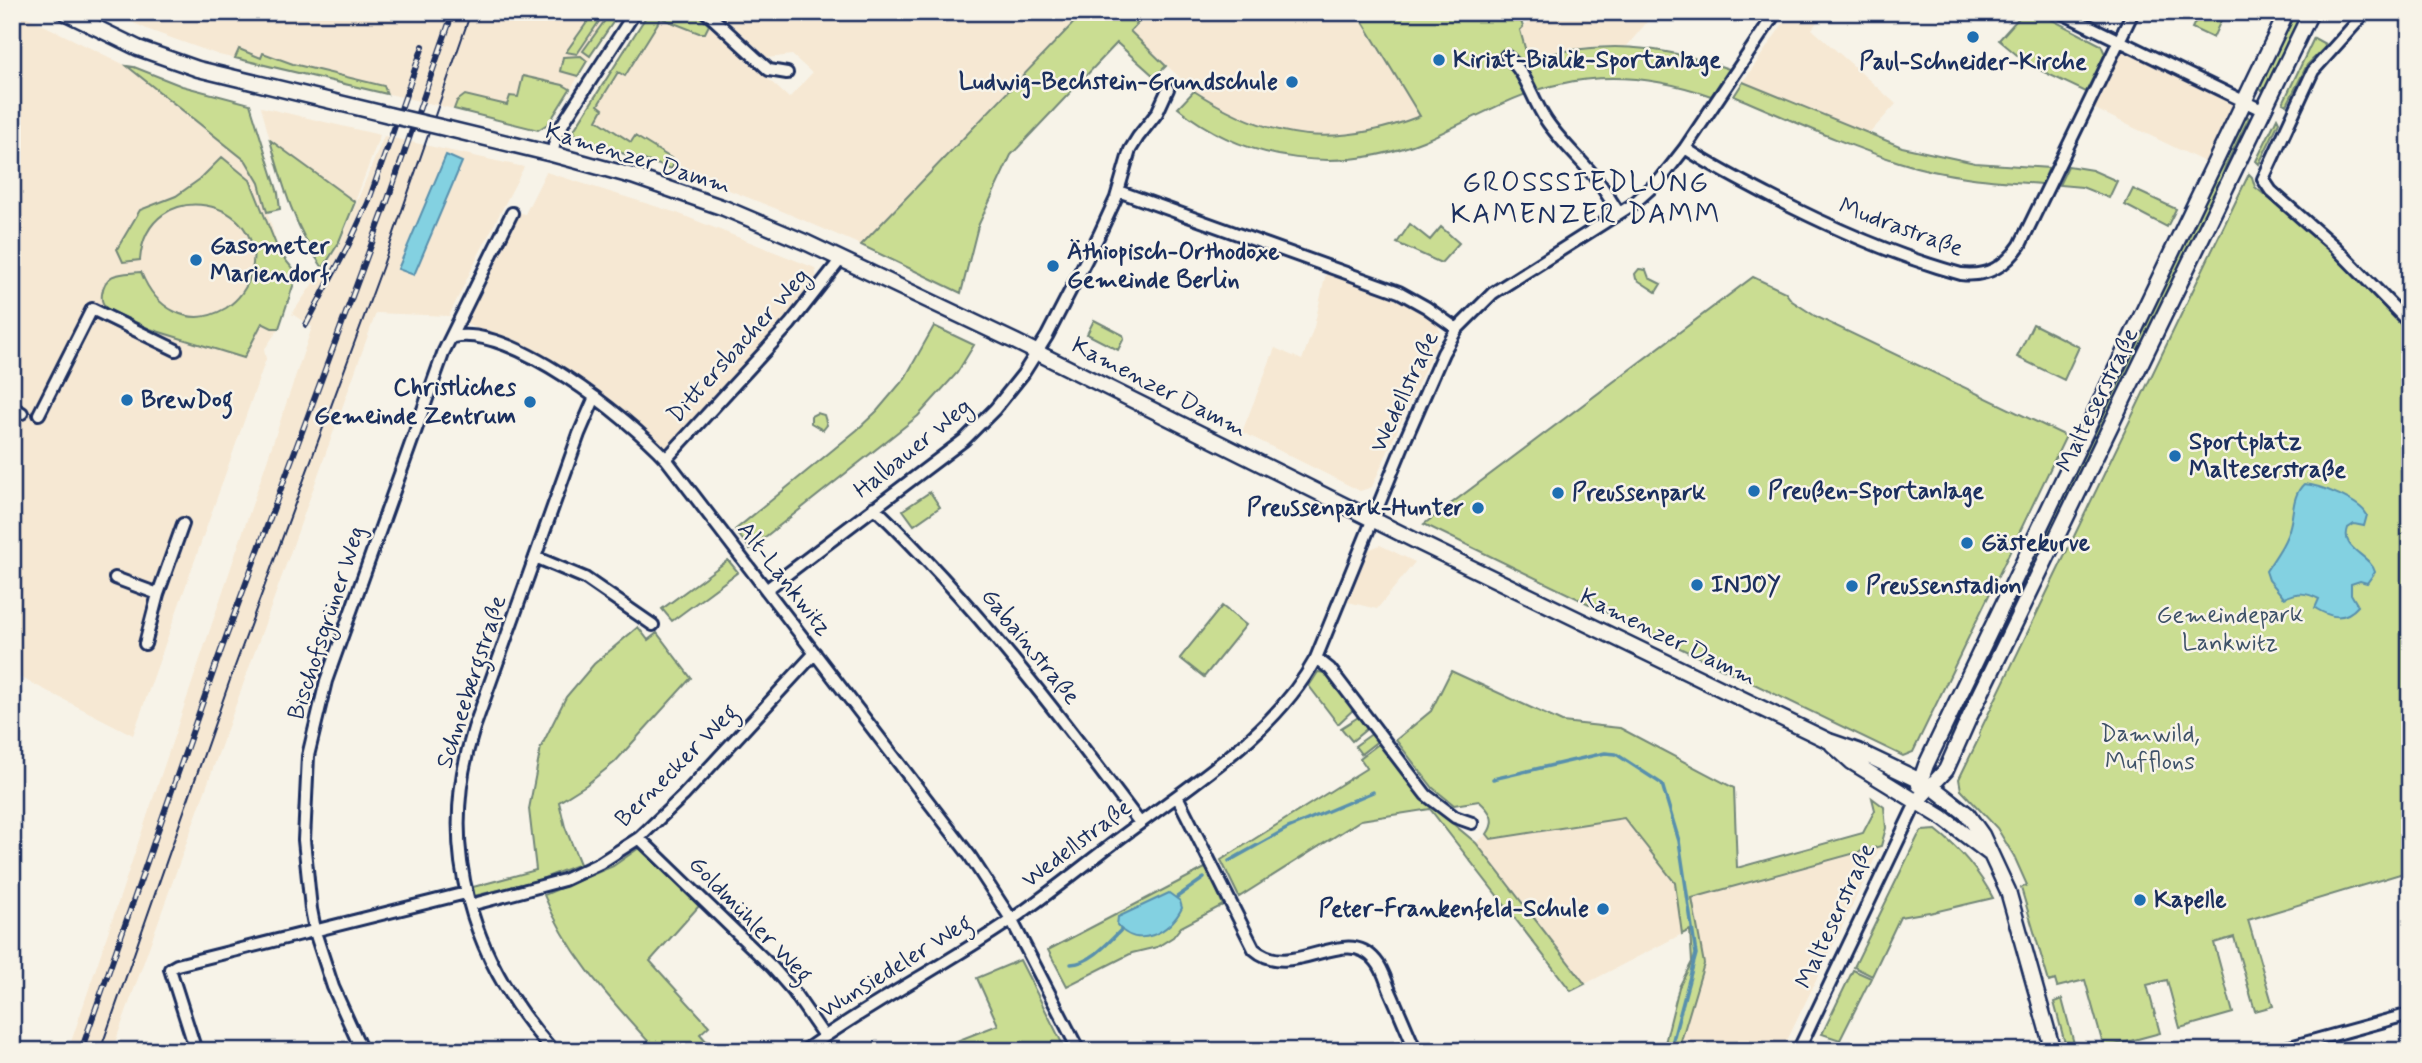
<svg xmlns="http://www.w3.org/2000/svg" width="2422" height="1063" viewBox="0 0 2422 1063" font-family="Mynerve,sans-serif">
<rect width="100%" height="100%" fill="#f7f3e8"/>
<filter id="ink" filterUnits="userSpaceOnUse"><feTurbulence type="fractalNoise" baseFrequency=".0143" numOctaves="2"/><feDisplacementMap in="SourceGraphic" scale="14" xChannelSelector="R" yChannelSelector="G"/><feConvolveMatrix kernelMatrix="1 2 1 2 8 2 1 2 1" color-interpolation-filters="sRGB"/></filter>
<g filter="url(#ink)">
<path fill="#f6e8d3" d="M12,12h12l1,4 102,50 119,95 13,22 20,69 18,22 -18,54 -15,22 2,9 -133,376 -121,-62z
M110,12h510l-71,111 -11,7 -81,-29 -3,8 -235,-54 -70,-25z
M649,12h46l94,86 23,-25 -20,-18 -24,3 -50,-46h366l-223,233 -79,-34 -86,-34 -119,-38 -3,-9 9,-17z
M1149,12h208l63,104 -30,12 -45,8 -28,1 -50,-9 -24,-9 -20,-9 -29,-19 -65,-61z
M1542,12h107l3,4 -25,30h-30l-31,4 -38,9 -9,-29z
M1791,12h19l9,7 -7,10 84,75 -28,31 -125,-53z
M2122,50l110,53 1,3 -4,8 3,2 -23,48 -116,-56z
M261,107l119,28 -25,67 -85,-62z
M384,136l140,31 -46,89 -29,60 -73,-3 -264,738h-44l244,-724 -20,-13 47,-69z
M546,172l131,41 138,55 2,10 -31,45 -116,125 -8,-2 -29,-28 -22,-17 -51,-33 -40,-21 -54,-23 1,-9 51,-103 7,2z
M1326,273l58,21 28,13 26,16 2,12 -68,152 -12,4 -118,-59 33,-84 27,12 12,-33z
M1380,545l35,17 -38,47 -29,-7 20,-52z
M1624,818l51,65 7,51 -97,50 -109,-141 11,-9 5,5z
M1881,846l-99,205h-104l26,-87 -12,-66z"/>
<path fill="#cadd92" stroke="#728678" stroke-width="2" d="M611,12h9l-30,44 -7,-5z
M649,12h46l14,13 -4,8h-6l-38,-15 -36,58 -7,-4 -20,33 5,4 -6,11 34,22 4,-6 39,24 -2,9 -95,-30 -3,-9z
M1084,12h65l-19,19 36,35 -11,11 -38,-34 -106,112 -33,71 -17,67 -100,-48z
M1357,12h161l5,15 -3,3 8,29c73,-19 131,-15 201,10l-18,27c-49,-17 -99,-24 -151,-12 -48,10 -91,38 -137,57 -81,33 -176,23 -245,-33l16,-17c77,50 140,58 226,25z
M2024,12h13l64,33 4,9 -19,38 -57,-27 -30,-25z
M2200,12h15l8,4 -10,22 -21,-10z
M2294,12h11l-39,80 -9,-4z
M593,14l7,6 -23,34 -11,-2z
M2314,38l13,7 -20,20 -20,40 -4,-2z
M239,49l22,9 2,-5 30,11 91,22 3,8 -152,-36z
M581,56l6,5 -9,15 -18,-5 3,-14z
M127,66l7,1 48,19 68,18 28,89 2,16 -13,3 -8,-29 -13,-22z
M523,76l40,9 7,4 -21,34 -11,7 -84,-21 3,-8 8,-6 42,10 3,-9 8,1z
M1743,82l159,65 73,16 74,5 -7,16c-49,-3 -97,-7 -143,-22 -57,-18 -110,-43 -165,-66z
M2245,114l4,4 -23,47 -14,39 -163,332 -6,-3z
M2277,118l2,4 -20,42 -3,-3z
M270,140l85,62 -17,42 -15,24c-28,-39 -40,-82 -53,-128z
M222,157l28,23 29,72 18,22 -18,54h-7l-10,-5 -18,35 -94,-29 -43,-20c-4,-5 -6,-8 -5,-15 3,-23 20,-20 39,-22 14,36 48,58 85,36 12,-8 21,-20 25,-34 21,-76 -104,-102 -111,-14l-17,2 -6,-13 23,-39 36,-14 24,-17z
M2068,166l24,4 25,11 -8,17 -27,-11 -23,-2z
M2249,174l3,3 3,10c56,45 109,92 155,147v537l-162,49 25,86 -18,5 -21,-74 -20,6 19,70 -53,15 -13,-48 -20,5 13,48 -56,15 -19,-68 -28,7 -2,-7 -6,2 -28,-94 6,-3 -13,-29 -17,-28 -36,-38 -2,-11 21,-43 -1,-3z
M2133,189l43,20 -9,18 -42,-22z
M1410,224l20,16 11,-13 18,16 -18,20 -44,-20z
M1639,269l7,1 3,8 12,6 -5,8 -20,-13 -1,-5z
M1753,277l32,15 7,9 23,15 251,120 -153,316 -10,4 -479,-232z
M1094,320l29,15 1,3 -6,12 -31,-16z
M2033,324l46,23 -15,33 -47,-23z
M934,326l40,19 -17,28 -39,43 -168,133 -15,-19 122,-100 20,-19 28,-33z
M817,413l7,2 3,10 -4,5 -12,-7v-7z
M930,492l10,15 -26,18 -11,-15z
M2039,542l7,3 -93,191h-2l-1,-4c31,-63 58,-127 89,-190z
M728,560l10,12 -66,49 -10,-12z
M1222,606l24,19 -42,52 -24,-19z
M638,627l10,13 9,-7 34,45 -76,84 -29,23 -27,17 6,25 15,37 -41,16 -65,16 -1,-9 63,-17 -7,-61 12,-62 25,-50 28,-33z
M1451,671l111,51 58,6 114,60 3,80 126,-35 12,-23 -3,-12 12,9 2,21 -5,18 -189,52 12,66 -26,87h-15l16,-64 13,-25 -2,-32 -8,4 -7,-51 -51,-65 -133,21 -4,-5c10,-14 3,-23 -8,-33l-25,4 -21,-17 -37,-48 35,-29z
M1318,672l8,1 3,3 25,33 -16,15 -29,-38z
M1360,716l9,11 -17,14 -11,-13z
M1373,733l6,7 -18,14 -6,-8z
M1380,743l41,54 55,46 109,141 -14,7 -141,-182 -69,11 -122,77 -18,-37 146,-92 -7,-10z
M1936,830c24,19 43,41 57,68l-63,15 -1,-1 -29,5 -28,59 -18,-9 64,-131 4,-5z
M639,848l60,58 -49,55 59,65 -9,8 15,17h-22l-5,-6 -7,6h-24c-44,-49 -88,-94 -113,-156l69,-29z
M1207,867l16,38 -42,22 -8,10 -16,10 -25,6 -65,33 -19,-36z
M1020,960l44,87 -1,4h-132l67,-26 -21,-47z
M1853,970l18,8 -31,62 -18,-6z
M2062,999l14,52h-9l-13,-49z"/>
<path fill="#83d1e1" stroke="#5990ad" stroke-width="2" d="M446,155l16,7 -48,113 -16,-6z
M2304,484c16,1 56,17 63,31l-3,11 -10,-2 -6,4c-8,22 22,26 27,44l-8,11 -7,-2 -9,3v10l7,12c-13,15 -27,12 -43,2l4,-9c-13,-7 -21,-7 -35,-1l-15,-18 -3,-9c9,-14 20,-28 24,-45 4,-14 2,-31 14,-42z
M1169,893l11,8 2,7c-12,25 -45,42 -65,17l1,-8z"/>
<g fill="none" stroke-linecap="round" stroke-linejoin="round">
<path stroke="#5990ad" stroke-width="3.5" d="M1493,779l112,-26 11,1 46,30 17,57 17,113 -26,97
M1229,861l59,-33 85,-36
M1177,897l27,-19
M1071,964c20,-1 37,-21 50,-34"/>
<g stroke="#1b2f5e" stroke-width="16">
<path id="minor" d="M706,12l63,58 18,3
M2060,12l204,99
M2366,12l-53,59 -50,108 8,12 64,56 75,77
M1506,56c21,16 25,42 40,64 12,18 27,32 42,49 12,13 21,29 31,44
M1685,148c26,18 56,33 85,48 60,31 125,60 191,78 26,3 44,-7 59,-29l113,-233
M552,154l5,-20 8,-14 70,-108
M1118,191l281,101 27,15 31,22
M453,337c58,-13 174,80 213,122l304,397 41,63 68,132
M12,408l10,5
M39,414l53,-105 84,41
M666,459l124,-135 51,-65
M874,507c100,96 183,205 266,316
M535,557l50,21 68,47
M115,578l43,16
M766,590l198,-150 31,-31 28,-35 24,-38 52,-101 17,-37 14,-48 8,-13 19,-24 11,-24
M145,644l13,-50 25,-70
M1316,658l14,11 96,126 29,22 17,6
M1177,796l77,153c38,34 91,-27 122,12 7,8 10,20 14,30 9,20 17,40 26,60
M639,838l133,129 21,24 31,45
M470,905l94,-25 36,-17 39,-25 44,-42 132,-143
M196,1051l-26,-82 7,-4 289,-72
M362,1051l-29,-64 -17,-52 -5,-26 -7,-69 4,-84 18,-75 118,-330 68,-138
M553,1051c-82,-91 -117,-204 -79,-323l105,-294 16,-37
M804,1051c66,-48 140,-85 207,-131 44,-30 85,-65 128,-96 64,-48 138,-94 177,-166l90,-220 37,-85 14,-24 36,-36 139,-88 28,-25 25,-32 91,-136
M1798,1051l119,-250
M2275,1051l135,-37"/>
</g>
<g stroke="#1b2f5e" stroke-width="19">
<path id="major" d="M64,12l74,36 60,21 191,46
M449,129l103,25 80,22 92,32 83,35 209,99 404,201 409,198 29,10 73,35 36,28 15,21 26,56 45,160
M1832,744l20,18 91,56 46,35
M1919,785l7,-20 361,-753
M1917,801l29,-31 24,-54 341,-704"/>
</g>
<use href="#minor" stroke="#f7f3e8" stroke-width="10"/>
<use href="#major" stroke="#f7f3e8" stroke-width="14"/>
<path stroke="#1b2f5e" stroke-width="2" d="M100,1051l131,-374 151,-409 89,-256"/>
<g stroke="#1b2f5e" stroke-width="6">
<path id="rail" d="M306,325l43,-81 19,-41 55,-157
M81,1051l135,-387 170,-459 67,-193"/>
</g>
<use href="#rail" stroke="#f7f3e8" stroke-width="3.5" stroke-dasharray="10" stroke-linecap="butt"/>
<g stroke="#1b2f5e" stroke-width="19" stroke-linecap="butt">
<path id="major-bridge" d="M389,115l60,14"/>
</g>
<use href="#major-bridge" stroke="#f7f3e8" stroke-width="14"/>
</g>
</g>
<g fill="#1f6fb2" stroke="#f7f3e8" stroke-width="2.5">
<circle cx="1973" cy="37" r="7"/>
<circle cx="1439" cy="60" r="7"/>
<circle cx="1292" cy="82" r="7"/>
<circle cx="196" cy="260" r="7"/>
<circle cx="1053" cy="266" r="7"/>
<circle cx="127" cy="400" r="7"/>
<circle cx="530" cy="402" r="7"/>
<circle cx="2175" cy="456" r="7"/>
<circle cx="1754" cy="491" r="7"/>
<circle cx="1558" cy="493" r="7"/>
<circle cx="1478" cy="508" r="7"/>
<circle cx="1967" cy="543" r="7"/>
<circle cx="1697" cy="585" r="7"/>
<circle cx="1852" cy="586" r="7"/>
<circle cx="2140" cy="900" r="7"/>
<circle cx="1603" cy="909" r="7"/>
</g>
<g text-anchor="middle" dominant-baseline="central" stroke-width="5" stroke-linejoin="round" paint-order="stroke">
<g font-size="24" font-weight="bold" fill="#1b2f5e" stroke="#f7f3e8" text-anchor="start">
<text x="1453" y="60">Kiriat-Bialik-Sportanlage</text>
<text x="1973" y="62" text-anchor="middle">Paul-Schneider-Kirche</text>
<text x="1278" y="82" text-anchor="end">Ludwig-Bechstein-Grundschule</text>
<text x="210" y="246">Gasometer<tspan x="210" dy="28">Mariendorf</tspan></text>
<text x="1067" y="252">Äthiopisch-Orthodoxe<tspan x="1067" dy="28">Gemeinde Berlin</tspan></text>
<text x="516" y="388" text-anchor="end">Christliches<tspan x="516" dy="28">Gemeinde Zentrum</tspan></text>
<text x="141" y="400">BrewDog</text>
<text x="2189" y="442">Sportplatz<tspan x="2189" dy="28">Malteserstraße</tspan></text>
<text x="1768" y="491">Preußen-Sportanlage</text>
<text x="1572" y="493">Preussenpark</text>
<text x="1464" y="508" text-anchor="end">Preussenpark-Hunter</text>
<text x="1981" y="543">Gästekurve</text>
<text x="1711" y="585">INJOY</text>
<text x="1866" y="586">Preussenstadion</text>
<text x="2154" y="900">Kapelle</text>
<text x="1589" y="909" text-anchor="end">Peter-Frankenfeld-Schule</text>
</g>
<g font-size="24" fill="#1b2f5e" stroke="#f7f3e8">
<text transform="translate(638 159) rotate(17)">Kamenzer Damm</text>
<text transform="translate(1901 228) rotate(20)">Mudrastraße</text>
<text transform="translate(739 346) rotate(-48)">Dittersbacher Weg</text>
<text transform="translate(1159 388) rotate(27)">Kamenzer Damm</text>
<text transform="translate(1405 392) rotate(-65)">Wedellstraße</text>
<text transform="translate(2098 400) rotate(-64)">Malteserstraße</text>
<text transform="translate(913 449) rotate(-39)">Halbauer Weg</text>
<text transform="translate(784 579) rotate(52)">Alt-Lankwitz</text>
<text transform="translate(327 623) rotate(-72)">Bischofsgrüner Weg</text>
<text transform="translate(1668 638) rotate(26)">Kamenzer Damm</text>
<text transform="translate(1030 647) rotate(51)">Gabainstraße</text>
<text transform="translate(472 682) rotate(-72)">Schneebergstraße</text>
<text transform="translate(677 766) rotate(-45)">Bernecker Weg</text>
<text transform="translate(1077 844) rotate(-37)">Wedellstraße</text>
<text transform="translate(1836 916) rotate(-65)">Malteserstraße</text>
<text transform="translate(750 920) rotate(46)">Goldmühler Weg</text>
<text transform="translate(896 967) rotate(-32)">Wunsiedeler Weg</text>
</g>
<g font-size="24" fill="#3e5268" stroke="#f7f3e8">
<text x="2230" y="615">Gemeindepark<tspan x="2230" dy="28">Lankwitz</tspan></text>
<text x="2150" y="734">Damwild,<tspan x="2150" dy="28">Mufflons</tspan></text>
</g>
<g font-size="28" letter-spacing="2" fill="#1b2f5e" stroke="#f7f3e8">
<text x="1586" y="183">GROSSSIEDLUNG<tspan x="1586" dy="32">KAMENZER DAMM</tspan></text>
</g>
</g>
<rect width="2422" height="1063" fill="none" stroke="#f7f3e8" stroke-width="42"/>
<rect x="21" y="21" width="2380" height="1021" fill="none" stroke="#1b2f5e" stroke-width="2.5" filter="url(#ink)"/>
</svg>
